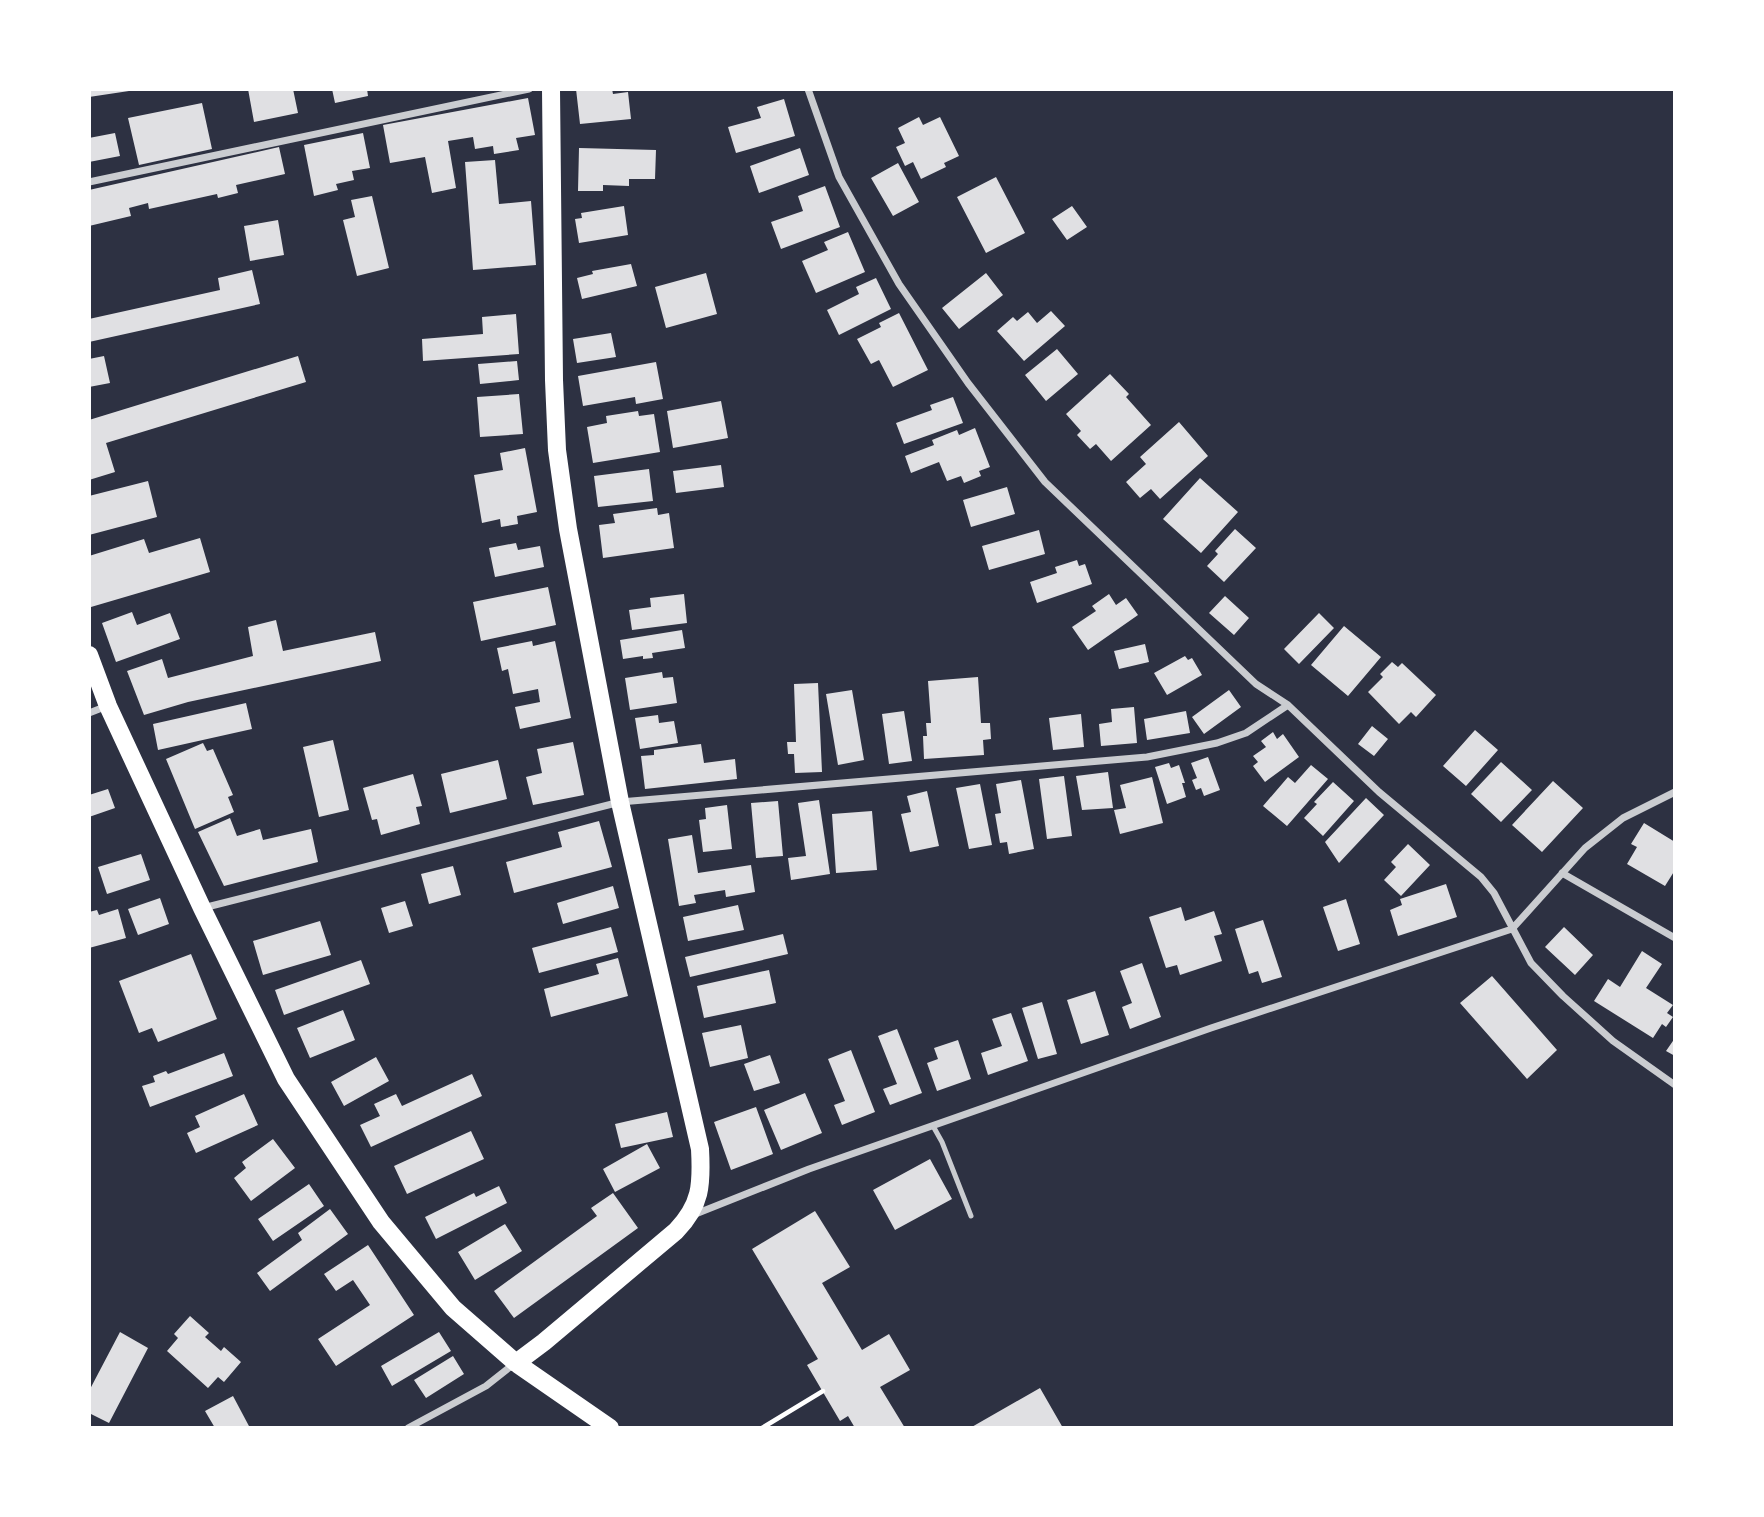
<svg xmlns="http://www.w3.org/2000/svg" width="1764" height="1517" viewBox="0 0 1764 1517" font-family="Overpass,sans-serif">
<rect width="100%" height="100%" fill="#2d3142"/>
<path fill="#e0e0e3" d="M89,89h40v2l-40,6z
M248,89h45l5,24 -44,9z
M332,89h35l1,7 -33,7z
M576,89h36l1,5 15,-2 3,27 -51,5z
M528,98l7,37 -19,3 3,12 -25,4 -1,-8 -18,3 -2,-12 -25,4 8,47 -24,5 -7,-36 -35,6 -7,-38z
M784,99l11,37 -59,17 -8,-26 33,-9 -4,-11z
M202,103l10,46 -73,16 -11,-47z
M919,117l4,8 17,-8 19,39 -15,7 2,4 -25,12 -8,-17 -8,4 -9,-19 9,-4 -7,-15z
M115,133l5,23 -31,6v-24z
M363,133l7,35 -18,3 2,9 -18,4 2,6 -24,6 -10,-51z
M279,147l6,27 -49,11 2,8 -20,5 -1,-4 -68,15 -1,-6 -19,5 2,8 -42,10v-36z
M579,148l77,2 -1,29h-26v7l-26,-1v6h-25z
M800,148l9,27 -50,18 -9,-27z
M495,160l4,44 32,-3 5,64 -63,5 -8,-108z
M898,163l21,39 -26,14 -22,-38z
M996,177l29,56 -39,20 -29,-56z
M825,186l15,41 -59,22 -10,-27 32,-11 -5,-15z
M372,196l17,72 -32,8 -14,-56 12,-3 -4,-17z
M624,206l4,29 -49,8 -4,-24 7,-1 -1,-5z
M1072,206l15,21 -20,13 -15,-21z
M278,220l6,35 -34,6 -6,-35z
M848,232l17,40 -49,21 -14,-32 26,-11 -4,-8z
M631,264l6,22 -55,13 -5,-21 16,-4 -1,-3z
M252,270l8,34 -171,38v-23l131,-29 -2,-12z
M706,273l11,41 -51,14 -11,-41z
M986,273l17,22 -44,34 -17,-21z
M876,278l15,31 -52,26 -12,-25 32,-16 -3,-7z
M1051,311l14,15 -41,35 -27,-30 16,-14 4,4 11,-9 9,11z
M899,313l29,57 -35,17 -14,-27 -8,4 -14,-25 24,-12 -2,-4z
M516,314l3,40 -96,7 -1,-22 61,-5 -1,-17z
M611,333l5,24 -39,6 -4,-24z
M1057,349l21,25 -32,27 -21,-26z
M104,356l6,27 -21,4v-28z
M298,356l8,26 -200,61 9,29 -26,8v-60z
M517,361l2,19 -39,4 -2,-20z
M656,362l7,37 -27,5 -1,-7 -52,9 -5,-30z
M1110,374l19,20 -3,3 25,28 -40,36 -15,-17 -6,5 -13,-14 4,-4 -15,-17z
M519,394l4,40 -43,3 -3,-40z
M953,397l10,26 -59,21 -8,-21 36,-13 -2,-5z
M721,401l7,37 -55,10 -6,-37z
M638,411l1,5 15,-2 6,38 -67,11 -6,-36 20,-4 -1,-7z
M1179,422l29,34 -48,43 -9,-10 -11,9 -14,-16 20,-18 -6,-7z
M975,428l15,39 -11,4 2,5 -17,7 -3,-7 -14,5 -8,-19 -28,11 -6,-17 29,-11 -2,-5 25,-10 2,5z
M525,448l12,64 -20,4 1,8 -17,3 -1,-8 -18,4 -8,-48 29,-5 -3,-17z
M721,465l3,22 -48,6 -3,-22z
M649,469l4,32 -55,6 -4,-31z
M1200,478l38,34 -37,41 -38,-34z
M148,481l9,36 -68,18v-39z
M1007,487l8,27 -44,13 -8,-27z
M657,508l1,7 11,-2 5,35 -71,10 -4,-33 16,-2 -2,-9z
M1235,529l21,19 -32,34 -17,-16 11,-12 -3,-3z
M1039,530l6,24 -56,16 -7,-24z
M200,538l10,34 -119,35 -2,-51 55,-17 5,14z
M516,543l2,7 22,-4 4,21 -49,10 -6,-29z
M1077,560l2,6 6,-2 7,20 -55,19 -7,-21 27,-9 -2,-6z
M548,587l8,38 -75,16 -8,-39z
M684,594l3,29 -55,7 -3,-20 22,-3 -1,-9z
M1109,594l7,11 10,-7 12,17 -50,35 -16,-23 24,-16 -4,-5z
M1225,596l24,22 -15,17 -25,-22z
M132,612l5,13 33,-12 10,26 -64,23 -14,-39z
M1319,613l15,15 -35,36 -15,-15z
M276,620l7,31 92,-19 6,29 -193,41 -44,13 -17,-44 35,-12 6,19 85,-22 -5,-29z
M1344,626l37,31 -33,39 -37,-31z
M682,630l3,18 -33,5 1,5 -10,1v-3l-20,3 -3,-19z
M532,641l1,5 22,-5 16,77 -51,11 -5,-22 25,-5 -2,-13 -25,5 -5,-25 -6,2 -5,-23z
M1145,644l4,18 -30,7 -5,-18z
M1185,656l3,4 4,-2 10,17 -35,20 -13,-22z
M1392,662l6,5 4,-4 34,32 -20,22 -5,-5 -12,12 -31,-32 15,-15 -3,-3z
M662,672l1,6 10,-1 4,26 -47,7 -5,-32z
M978,677l3,46h9l1,16 -8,1 1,15 -60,4 -1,-23h4l-1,-13h5l-3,-42z
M818,683l4,89 -27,1 -1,-19h-6l-1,-12h9l-2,-58z
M852,690l12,70 -26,5 -12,-71z
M1229,690l12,17 -37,27 -12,-17z
M246,703l6,26 -94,21 -5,-26z
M1134,707l3,36 -36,3 -2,-22 13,-2 -1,-13z
M904,711l8,50 -23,3 -7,-50z
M1186,711l4,22 -43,7 -3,-21z
M1081,714l3,33 -31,3 -4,-32z
M658,715l1,8 15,-2 4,22 -38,6 -5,-31z
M1372,726l16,13 -14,17 -16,-12z
M1475,730l23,20 -32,36 -23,-20z
M1273,732l4,7 6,-5 16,23 -34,25 -12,-16 5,-4 -5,-6 13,-9 -5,-6z
M333,740l16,70 -30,7 -16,-70z
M573,742l11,53 -51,10 -7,-28 16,-4 -5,-24z
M203,743l4,8 6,-2 20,46 -5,2 6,15 -39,17 -29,-70z
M701,744l3,19 31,-4 2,20 -92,10 -4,-33 13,-1v-5z
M1208,757l12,33 -16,6 -3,-8 -5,2 -4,-10 5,-2 -6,-15z
M498,760l9,39 -57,14 -9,-39z
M1501,762l31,28 -31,32 -30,-28z
M1169,763l2,5 8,-3 6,18h-3l4,14 -19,7 -12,-37z
M1311,765l17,14 -41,47 -24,-20 25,-29 7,6z
M1108,772l5,36 -31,2 -6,-34z
M413,774l9,32 -6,1 4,17 -39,11 -4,-16 -5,1 -9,-32z
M1064,776l8,60 -25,3 -8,-60z
M1152,777l11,46 -43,11 -6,-24 12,-2 -6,-23z
M1021,780l13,69 -25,5 -2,-12 -7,1 -5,-29 6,-1 -5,-29z
M1553,781l30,27 -41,44 -30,-27z
M1333,782l21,19 -31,35 -19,-18 13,-14 -3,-2z
M980,784l12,61 -23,4 -13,-61z
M108,789l7,19 -26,9v-22z
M927,791l12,55 -29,6 -9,-38 10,-2 -4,-16z
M1366,798l18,17 -45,48 -14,-21z
M819,800l11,74 -39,6 -3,-22 18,-2 -8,-53z
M778,801l5,55 -27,2 -5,-55z
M727,805l5,44 -29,3 -4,-32 7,-1 -1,-11z
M872,811l5,59 -41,3 -4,-59z
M230,818l7,18 23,-7 3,11 48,-11 7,33 -94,24 -26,-54z
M599,821l13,46 -98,26 -8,-31 56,-15 -4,-15z
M1644,823l31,19v28l-10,16 -38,-22 10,-17 -6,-3z
M692,835l6,38 53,-8 4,27 -29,5 -1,-7 -31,5 2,8 -17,3 -11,-67z
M1408,844l22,21 -29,31 -17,-16 12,-13 -5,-5z
M141,854l9,26 -43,14 -9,-27z
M453,866l8,29 -32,9 -8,-30z
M1446,884l11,33 -59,19 -8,-26 12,-5 -2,-6z
M613,886l6,22 -56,16 -6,-21z
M160,898l9,26 -31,11 -10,-26z
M1346,899l14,45 -22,7 -15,-44z
M405,901l8,25 -24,7 -8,-25z
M738,905l6,25 -56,11 -5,-24z
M1181,907l4,14 29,-10 8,23 -8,2 8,25 -42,14 -3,-10 -11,3 -17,-51z
M118,909l8,29 -37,10v-36l8,-2 2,5z
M1263,920l19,57 -20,6 -4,-12 -9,3 -14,-45z
M320,921l11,34 -68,20 -10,-34z
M611,927l7,25 -79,21 -7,-25z
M1564,927l29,28 -18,20 -30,-28z
M783,934l5,20 -98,23 -5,-20z
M1642,951l20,13 -16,24 27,17 -6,8 6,4 -7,10 -4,-3 -9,14 -59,-37 14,-22 12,8z
M191,954l26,65 -59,23 -6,-14 -13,5 -20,-52z
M618,958l10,38 -77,21 -7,-28 55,-15 -3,-10z
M361,960l9,24 -86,31 -9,-25z
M1142,963l19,54 -31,12 -8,-22 10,-4 -12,-32z
M769,970l7,33 -72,15 -7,-32z
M1492,976l65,74 -30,29 -67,-76z
M1095,991l14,44 -28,9 -14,-44z
M1042,1002l15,52 -19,5 -16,-51z
M343,1010l12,30 -45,18 -13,-30z
M1011,1013l17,48 -40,14 -7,-22 21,-7 -10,-27z
M741,1025l7,33 -38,9 -8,-34z
M897,1029l25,64 -32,12 -7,-16 14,-5 -19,-48z
M1675,1038v18l-9,-5z
M958,1040l13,39 -34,12 -10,-28 11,-4 -4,-11z
M851,1050l24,62 -33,13 -8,-20 11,-4 -17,-42z
M224,1053l9,23 -83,31 -8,-21 13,-4 -2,-6 13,-5 2,3z
M770,1055l10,28 -26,8 -10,-27z
M376,1057l13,24 -45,25 -13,-24z
M472,1074l10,22 -111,51 -11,-22 20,-9 -6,-12 22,-10 6,12z
M805,1093l17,40 -41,17 -17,-40z
M244,1094l14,31 -62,28 -9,-20 13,-6 -5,-11z
M756,1107l17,47 -42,16 -17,-48z
M667,1112l6,25 -52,11 -6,-24z
M471,1131l13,28 -77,35 -13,-28z
M273,1139l22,29 -44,33 -17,-23 12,-10 -4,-6z
M647,1144l13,24 -45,24 -12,-23z
M930,1159l22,40 -57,31 -22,-40z
M309,1184l15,22 -51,35 -15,-22z
M499,1186l8,17 -71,36 -11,-22 49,-24 2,4z
M613,1193l25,35 -124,90 -20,-27 103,-75 -6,-8z
M330,1209l18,25 -78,57 -13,-18 45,-33 -4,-7z
M815,1211l35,56 -28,16 40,67 27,-16 21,36 -30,17 25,41h-50l-7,-12 -8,5 -33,-56 11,-6 -66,-110z
M505,1224l17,27 -47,29 -17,-28z
M368,1245l46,70 -78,51 -18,-27 52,-34 -17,-25 -17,11 -12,-17z
M190,1316l19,17 -4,4 16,14 3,-4 17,15 -17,20 -6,-5 -10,11 -41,-37 11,-13 -4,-4z
M120,1332l28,16 -39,75 -20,-10v-22z
M439,1332l12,19 -59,35 -11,-20z
M453,1356l11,18 -38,24 -12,-18z
M1040,1388l23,40h-93z
M233,1396l17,32h-35l-10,-17z"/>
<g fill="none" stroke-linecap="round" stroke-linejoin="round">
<path stroke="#fff" stroke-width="4.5" d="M762,1428l61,-37"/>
<path stroke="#caccd0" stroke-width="5" d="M933,1126l9,16 29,74"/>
<path stroke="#caccd0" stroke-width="7" d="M808,89l31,88 60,107 69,99 77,99 211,202 32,21 91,87 102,85 13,16 37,70 32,33 50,45 62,44
M89,182l440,-93
M89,713l18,-7
M1562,873l113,65
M203,908l417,-106 527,-45 70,-14 29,-10 42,-28
M1512,929l73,-81 38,-30 52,-26
M693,1215l116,-46 402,-141 301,-99
M408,1428l78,-42 29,-23"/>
<path stroke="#fff" stroke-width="18" d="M89,655l19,51 94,202 84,171 95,143 72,86 63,55 94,65
M516,1363l28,-21 132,-111c25,-26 26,-46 24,-82l-80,-347 -52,-273 -11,-79 -3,-70 -3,-291"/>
</g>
<rect width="1764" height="1517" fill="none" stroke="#ffffff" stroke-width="182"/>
</svg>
